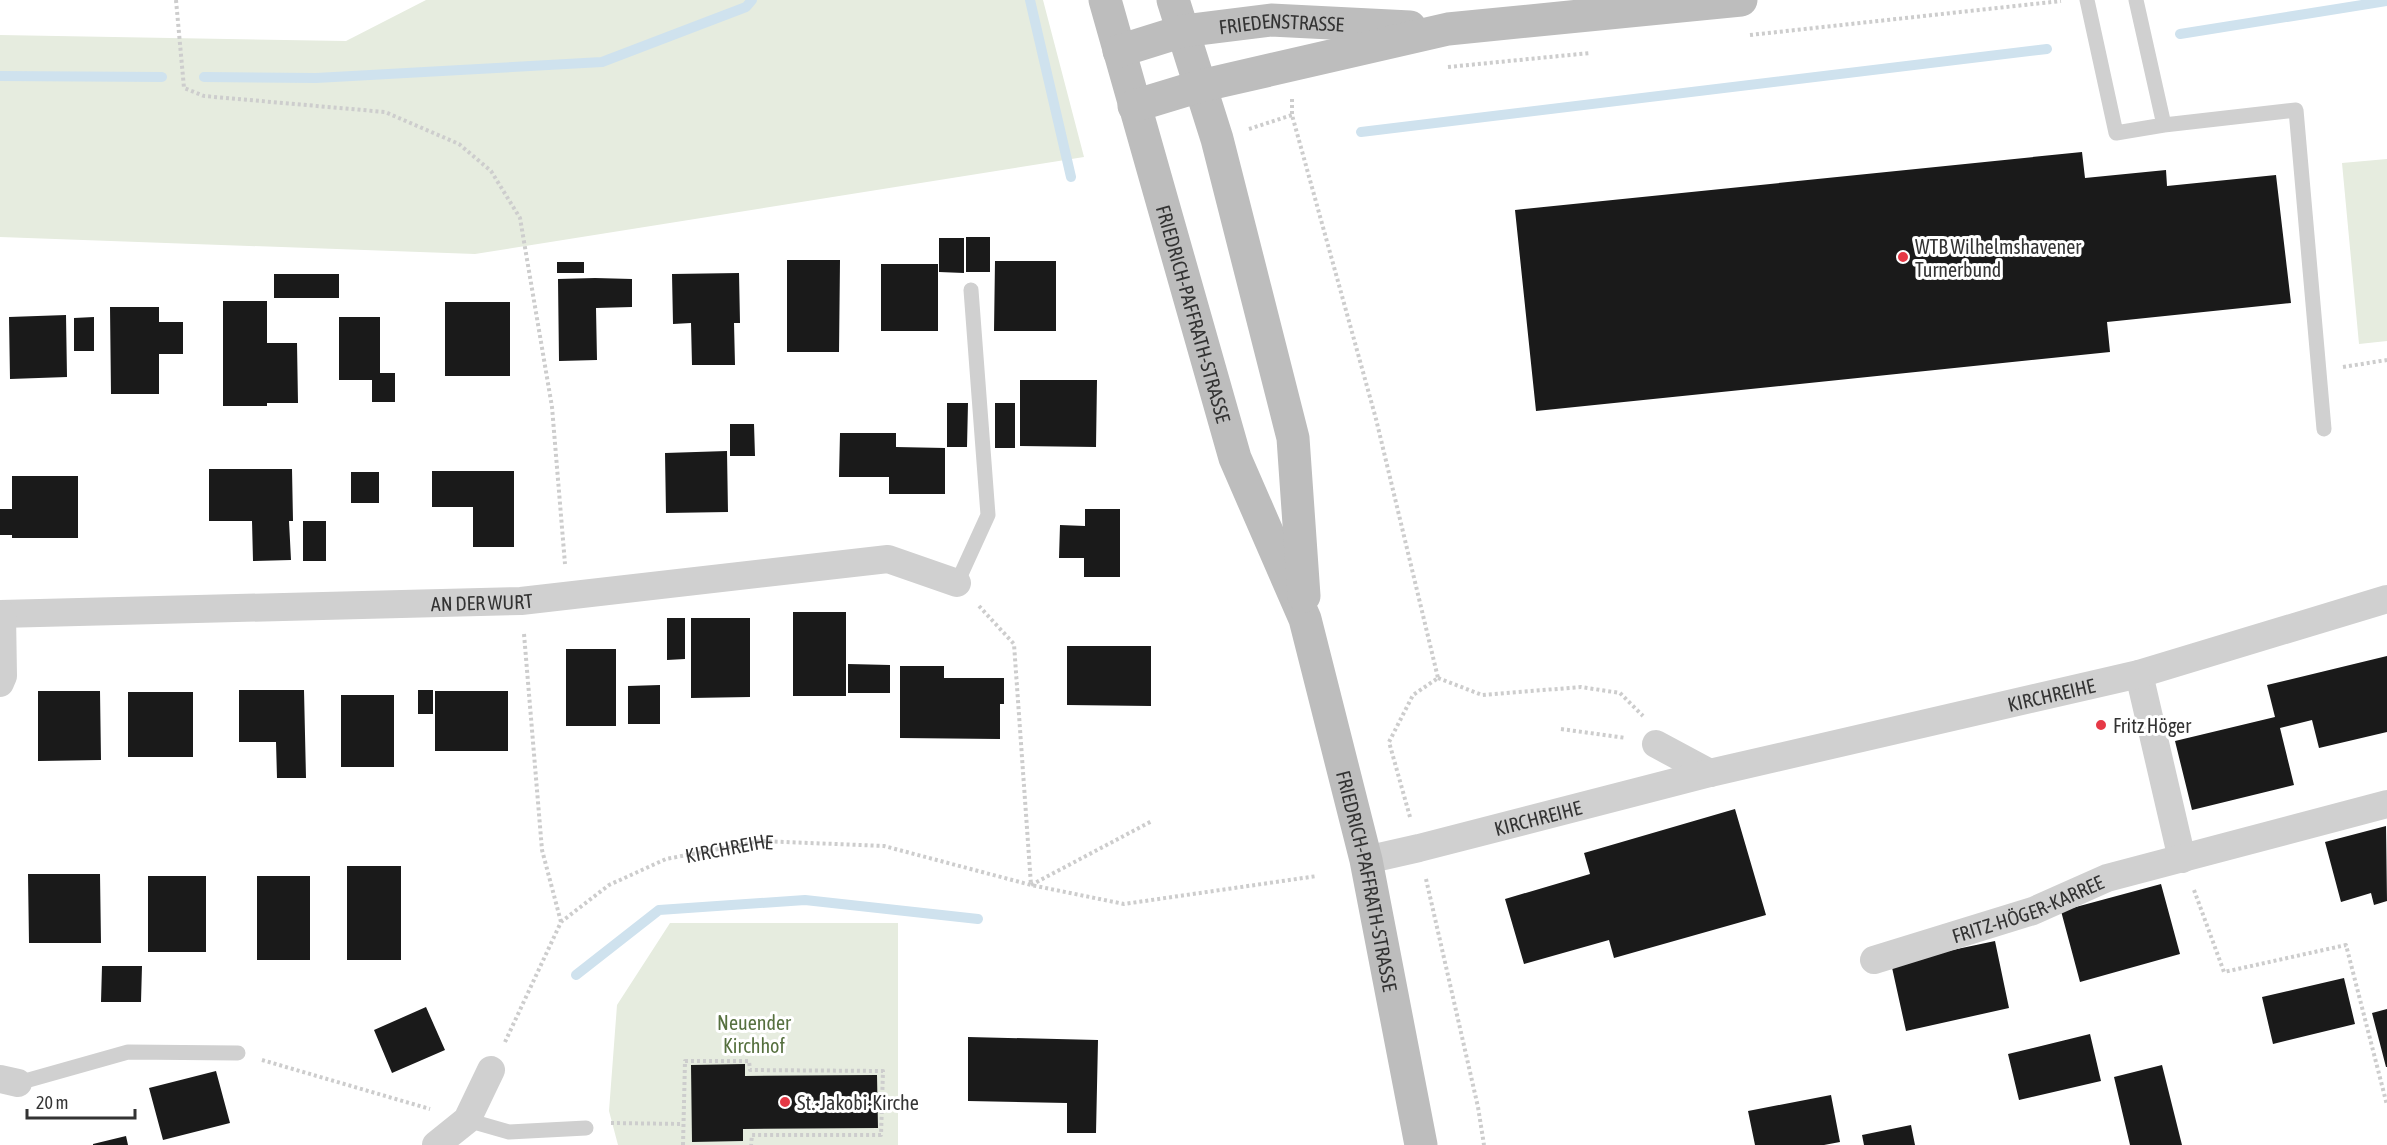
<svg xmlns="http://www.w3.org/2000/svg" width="2387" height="1145" viewBox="0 0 2387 1145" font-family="'Asap Condensed',sans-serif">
<rect width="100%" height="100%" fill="#fff"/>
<path fill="#e6ecdf" d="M426,0h617l41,157 -609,97 -475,-17v-202l346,6z
M2387,159v182l-28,3 -17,-181z
M670,923h228v222h-280l-9,-34 8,-106z"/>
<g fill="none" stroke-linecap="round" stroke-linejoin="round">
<path stroke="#cfe2ee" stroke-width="10" d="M1030,0l41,177
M2180,34l207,-33
M0,76l162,1
M204,77l112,1 286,-16 144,-55 6,-7
M1361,132l686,-83
M576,975l83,-65 146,-10 173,19"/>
</g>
<path fill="#1a1a1a" d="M2082,152l3,26 81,-8 1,16 109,-11 15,128 -184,19 3,30 -574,59 -21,-201z
M966,237h24v35h-24z
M939,238h25v35l-25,-1z
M787,260h53l-1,92h-52z
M995,261h61v70h-62z
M557,262h27v11h-27z
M881,264h57v67h-57z
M739,273l1,50h-6l1,42h-43l-1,-42 -18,1 -1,-50z
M274,274h65v24h-65z
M595,278l37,1v28l-36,1 1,52 -38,1 -1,-82z
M223,301h44v42h30l1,60h-31v3h-44z
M445,302h65v74h-65z
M110,307h49v15h24v32h-24v40h-48z
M66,315l1,62 -57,2 -1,-62z
M94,317v34h-20v-33z
M339,317h41v56h15v29h-23v-22h-33z
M1020,380h77l-1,67 -76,-1z
M947,403h21l-1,44h-20z
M995,403h20v45h-20z
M730,424h24l1,32h-25z
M840,433h56v14l49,1v46h-56v-17h-50z
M727,451l1,61 -62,1 -1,-60z
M209,469h83l1,52h-4l2,39 -38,1 -1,-40h-43z
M432,471h82v76h-41v-40h-41z
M351,472h28v31h-28z
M12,476h66v62h-66v-3h-12v-26h12z
M1085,509h35v68h-36v-19h-25l1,-33 25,1z
M303,521h23v40h-23z
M793,612h53v84h-53z
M667,618h18v41l-18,1z
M691,618h59v79l-59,1z
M1067,646h84v60l-84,-1z
M566,649h50v77h-50z
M2387,656v76l-68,16 -7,-28 -32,8 14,57 -102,25 -17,-69 100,-24 -8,-32z
M848,664l42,1v28h-42z
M900,666h44v12h60v26h-4v35l-100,-1z
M660,685v39h-32v-38z
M239,690h65l2,88h-29l-1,-36h-37z
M418,690h15v24h-15z
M38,691h62l1,69 -63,1z
M435,691h73v60h-73z
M128,692h65v65h-65z
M341,695h53v72h-53z
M1735,809l31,106 -152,43 -5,-18 -85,24 -19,-65 85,-25 -6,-21z
M2386,826l1,75 -13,4 -3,-12 -30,9 -16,-60z
M347,866h54v94h-54z
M28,874h72l1,69h-72z
M148,876h58v76h-58z
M257,876h53v84h-53z
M2161,884l19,70 -100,28 -19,-71z
M1995,941l14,67 -103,23 -15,-68z
M102,966h40l-1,36h-40z
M2344,978l11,46 -82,20 -11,-47z
M426,1007l19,43 -53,23 -18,-43z
M2387,1009v58h-1l-14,-54z
M2090,1034l11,47 -82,19 -11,-46z
M968,1037l130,3 -2,93h-29v-30l-99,-2z
M745,1064v12l132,-1 1,53 -135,1v12l-51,1 -1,-77z
M2162,1065l20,80h-52l-16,-68z
M216,1071l14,52 -67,17 -14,-52z
M1831,1095l9,47 -16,3h-69l-7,-34z
M1911,1125l4,20h-51l-2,-10z
M126,1136l2,9h-35v-1z"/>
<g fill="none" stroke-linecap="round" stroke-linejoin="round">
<g stroke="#cdcdcd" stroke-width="4" stroke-dasharray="3 3" stroke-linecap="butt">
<path d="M176,0l8,88 20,8 181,16 74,32 32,27 29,47 32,189 13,157"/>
<path d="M1750,35l311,-34"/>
<path d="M1448,67l142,-14"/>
<path d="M1292,99v16l84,304 62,259"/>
<path d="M1249,129l43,-14"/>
<path d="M2343,367l44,-7"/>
<path d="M979,606l35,38 17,241"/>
<path d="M524,634l18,216 19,72"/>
<path d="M1438,678l44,17 99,-8 39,6 23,23"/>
<path d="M1561,729l65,9"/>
<path d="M1410,817l-21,-75 24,-47 25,-17"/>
<path d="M1426,879l52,228 6,38"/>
<path d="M1031,885l121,-64"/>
<path d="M2194,890l30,82 122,-27 41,160"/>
<path id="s1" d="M505,1042l56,-120 48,-37 57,-26 95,-18 123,5 147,39 93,19 193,-28"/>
<path d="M262,1060l168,49"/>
<path d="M611,1123l72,1"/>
<path d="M683,1145l2,-84h64l1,9 133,1 -2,64h-129l-1,10"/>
</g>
<path stroke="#d0d0d0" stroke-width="15" d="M2087,0l29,133 48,-8 -28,-125
M2164,125l132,-15 28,319
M957,583l31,-68 -17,-225
M18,1083l110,-31 110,1
M467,1120l42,12 77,-4"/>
<g stroke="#d0d0d0" stroke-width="28">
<path id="s2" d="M0,614l521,-13 367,-42 69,24"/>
<path d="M2139,674l43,185"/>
<path d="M0,683l3,-7 -1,-62"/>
<path d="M1656,744l54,29"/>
<path id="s3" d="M1366,860l53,-12 291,-75 429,-99 248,-75"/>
<path id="s4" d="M1874,960l159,-49 74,-33 280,-74"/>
<path d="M0,1079l18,4"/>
<path d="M436,1145l31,-25 24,-50"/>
</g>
<g stroke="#bdbdbd" stroke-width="33">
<path id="s5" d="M1105,0l130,458 70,161 61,241 55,285"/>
<path d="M1173,0l44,139 76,299 11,158"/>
<path id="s6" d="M1119,51l64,-20 88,-11 139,7"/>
<path d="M1134,106l66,-20 248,-57 293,-29"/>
</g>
</g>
<g fill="#e63946" stroke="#fff" stroke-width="2">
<circle cx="1903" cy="257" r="6"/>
<circle cx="2101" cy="725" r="6"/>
<circle cx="785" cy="1102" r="6"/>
</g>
<g text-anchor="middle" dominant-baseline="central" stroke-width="6" stroke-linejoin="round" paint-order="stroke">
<g font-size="20" fill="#333" stroke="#fff">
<text stroke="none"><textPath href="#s6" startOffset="166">FRIEDENSTRASSE</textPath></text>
<text stroke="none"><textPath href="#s5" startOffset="326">FRIEDRICH-PAFFRATH-STRASSE</textPath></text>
<text stroke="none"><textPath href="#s2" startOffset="482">AN DER WURT</textPath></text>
<text stroke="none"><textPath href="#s3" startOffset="705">KIRCHREIHE</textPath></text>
<text stroke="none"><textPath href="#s3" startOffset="177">KIRCHREIHE</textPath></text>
<text stroke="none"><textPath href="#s1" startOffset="320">KIRCHREIHE</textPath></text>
<text stroke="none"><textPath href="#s5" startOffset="921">FRIEDRICH-PAFFRATH-STRASSE</textPath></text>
<text stroke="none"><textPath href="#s4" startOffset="162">FRITZ-HÖGER-KARREE</textPath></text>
</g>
<g font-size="20" fill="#333" stroke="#fff" text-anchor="start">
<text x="1915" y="246">WTB Wilhelmshavener<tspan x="1915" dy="23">Turnerbund</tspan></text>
<text x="2113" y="725">Fritz Höger</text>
<text x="797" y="1102">St.-Jakobi-Kirche</text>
</g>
<g font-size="20" fill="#56703f" stroke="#fff">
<text x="754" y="1022">Neuender<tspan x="754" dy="23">Kirchhof</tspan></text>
</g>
</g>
<path d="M27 1109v9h108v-9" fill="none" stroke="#333333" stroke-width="3"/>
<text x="36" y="1109" font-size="18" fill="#333333" stroke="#ffffff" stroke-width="4.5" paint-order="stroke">20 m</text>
</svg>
